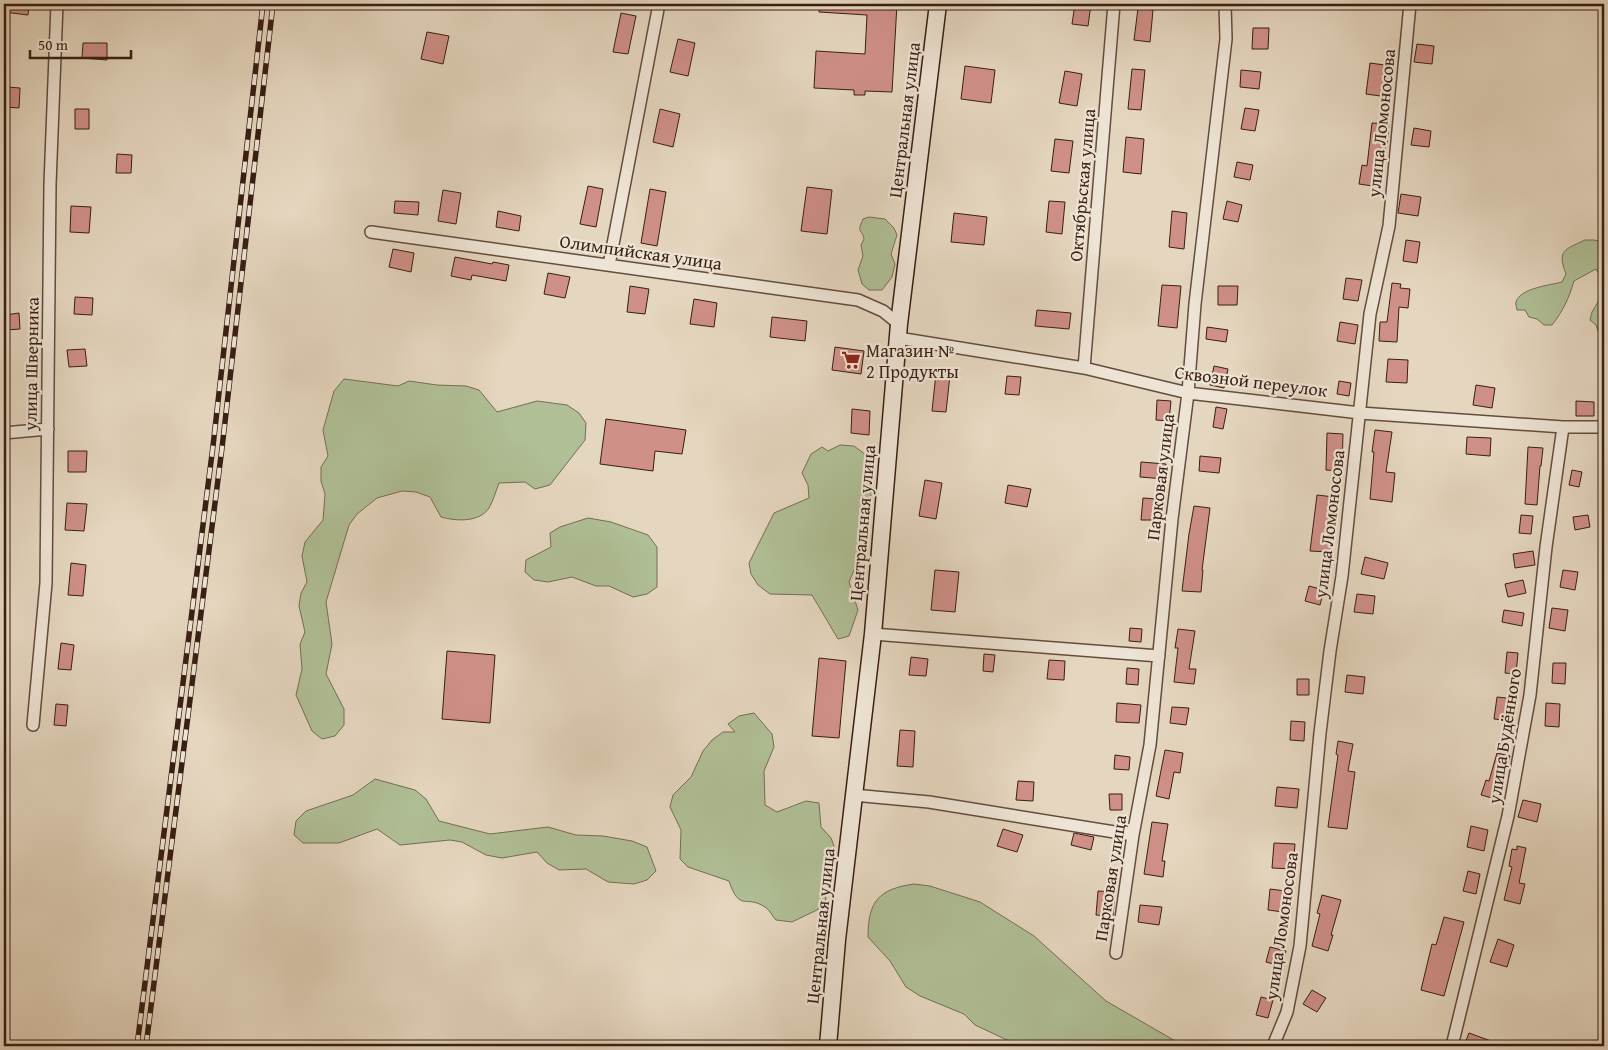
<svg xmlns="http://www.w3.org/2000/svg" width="1608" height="1050" viewBox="0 0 1608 1050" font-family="'Gentium Book Plus',serif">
<rect width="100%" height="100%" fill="#e5d6bf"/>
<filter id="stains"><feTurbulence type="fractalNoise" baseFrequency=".004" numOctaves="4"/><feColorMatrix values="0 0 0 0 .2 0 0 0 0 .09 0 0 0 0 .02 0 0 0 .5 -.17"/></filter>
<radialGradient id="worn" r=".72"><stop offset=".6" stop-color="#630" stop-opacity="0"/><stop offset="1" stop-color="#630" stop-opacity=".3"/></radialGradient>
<path fill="#b0bf96" stroke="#746e54" d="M869,217l16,2 9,9 3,7 -6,19 4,10 -3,13 -10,13h-13l-7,-6 -4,-14 5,-14 -2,-11 3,-6c-2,-11 -8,-4 -1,-20z
M1585,240h9l10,2v46v-5l-8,-14 -22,12c-5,17 -11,30 -22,44h-8l-7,-6 -8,-2 -4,-7h-8c0,-3 -2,-6 -1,-8 4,-14 35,-17 46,-20l4,-8c-9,-24 -2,-24 19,-34z
M1604,292v49l-3,-1 -5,-15 -6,-5 2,-8z
M344,379l54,7 11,-5 28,4 29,1 13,4 18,22 40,-11 30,4 12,8 7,10 -1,17 -35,45 -15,4 -10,-7 -26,1c-3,8 -6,18 -10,25 -10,15 -34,13 -48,9l-11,-20 -14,-5 -14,-1 -25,7 -20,16 -8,11 -23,77 6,42 -6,30 18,35v16l-9,11 -13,3 -10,-8 -16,-36 6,-26 -2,-25 5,-12 -6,-26 2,-13 6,-11 -5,-26 3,-14 18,-22 2,-26 -4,-13v-14l7,-11 -5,-26 11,-39z
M840,445l14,1 12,9 6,27 -1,13 -7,26 -4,35 -11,26 9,28 -9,26 -11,3 -26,-44 -42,-1 -12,-9 -7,-11 -2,-11 25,-50 35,-15 -1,-13 -6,-12 9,-19 11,-7 6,4z
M588,518l23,4 37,13 9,12v40l-10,7 -14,3 -24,-11h-13l-24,-9 -24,5 -14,-2 -9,-8 1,-12 25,-13 -1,-14 10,-6z
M754,713l18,21 2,13 -10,24 1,34 12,7 29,-11 13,2 2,24 10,11 5,13 -2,15 -11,20 3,13 -7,10 -27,13 -16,-2c-4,-4 -6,-10 -11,-13 -20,-13 -25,6 -36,-26l-41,-14 -8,-8 1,-29 -11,-23 3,-12 18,-18 12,-26 9,-11 11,-8h12l-7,-8 11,-8z
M375,779l40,11 11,9 13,22 51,13 58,-7 28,8 27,1 29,5 15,6 9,24 -9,9 -13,4 -26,-2 -22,-13 -27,1 -12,-7 -10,-11 -35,6 -16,-3 -24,-13 -12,-2 -50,5 -23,-16 -38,14h-36l-9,-8 2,-14 10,-10 47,-16z
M914,884l16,2 50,16 54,34 72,65 78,45h-164l-45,-21 -11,-11 -44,-18 -14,-9 -16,-26 -22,-24c0,-36 11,-48 46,-53z"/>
<path fill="#cf9088" stroke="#391e13" d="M4,4h25l-1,11 -24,-3z
M819,4h78l-5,88 -27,-1v4h-11v-5l-40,-2 2,-37 49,3 2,-39 -48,-3z
M1075,4h16l-3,22 -16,-2z
M1138,8l15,2 -3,32 -16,-2z
M621,13l15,3 -8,38 -15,-2z
M1253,28h16l-1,21h-16z
M427,32l22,4 -6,28 -22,-5z
M678,39l17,4 -7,33 -18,-4z
M83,43h24v17l-25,-2z
M1417,44l17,2 -2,18 -18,-2z
M1370,63l22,3 -4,31 -22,-3z
M965,66l30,4 -4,33 -30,-4z
M1132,69l13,1 -4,40 -13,-1z
M1241,70l20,2 -2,17 -19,-2z
M1065,71l17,3 -5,32 -18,-3z
M7,87l13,1 -1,20 -13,-1z
M1245,108l14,2 -4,21 -14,-2z
M75,109h14v20h-14z
M660,109l20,5 -7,33 -20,-5z
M1372,123l17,1 -2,20h-1l-7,43 -20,-3 3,-19 5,1z
M1414,128l17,3 -2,16 -18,-2z
M1126,137l18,2 -3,35 -18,-2z
M1055,139l18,2 -4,32 -18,-2z
M117,154l15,1 -1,18h-15z
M1237,162l16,3 -3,15 -16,-3z
M588,186l15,3 -7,38 -16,-3z
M807,187l25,3 -5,44 -26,-3z
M650,189l16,3 -9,54 -16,-3z
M443,190l18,3 -5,31 -18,-3z
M1401,194l20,3 -3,19 -20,-3z
M395,201l24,1 -1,13 -24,-2z
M1049,201l16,1 -3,32 -16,-2z
M1227,201l15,4 -4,17 -15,-3z
M71,206l20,1 -2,26 -19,-1z
M498,211l23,5 -2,15 -23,-4z
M1172,211l15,2 -3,36 -15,-2z
M954,213l33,4 -3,28 -33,-3z
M1406,240l14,2 -3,21 -14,-2z
M393,249l21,4 -3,19 -22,-5z
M455,257l37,7 1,-2 16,3 -3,16 -34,-6 -1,5 -20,-4z
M548,273l22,4 -5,21 -21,-4z
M1346,278l16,2 -4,21 -15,-2z
M1392,283l9,1 -1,4 10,1 -2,19 -9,-1 -2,35 -18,-1 1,-19h7z
M1162,285l19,1 -4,42 -19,-2z
M630,286l19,3 -4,25 -18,-2z
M1218,286h20l-1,19h-19z
M75,297l18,1 -1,17 -18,-1z
M694,299l23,4 -3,24 -24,-3z
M1037,310l34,3 -2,16 -34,-3z
M19,313l1,16 -14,1 -1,-15z
M772,317l35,4 -2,20 -35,-4z
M1340,322l18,3 -3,19 -18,-3z
M1207,327l21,3 -2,12 -20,-3z
M835,347l29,4 -3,23 -29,-4z
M85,349l2,17 -18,1 -2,-17z
M1388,359l20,1 -1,23 -21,-1z
M1214,366l14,3 -4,19 -14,-3z
M936,373l14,2 -4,37 -14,-1z
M1007,376l14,1 -2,18 -14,-1z
M1339,381l12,2 -2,13 -12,-2z
M1476,385l19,3 -3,20 -19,-3z
M1157,400l14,1 -2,20 -13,-1z
M1576,401l18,1v14h-18z
M1216,407l11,2 -4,20 -10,-2z
M852,409l18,2 -1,24 -18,-2z
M606,419l80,11 -4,24 -27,-3 -2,20 -53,-7z
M1375,430l17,2 -6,40 9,1 -3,29 -22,-3 4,-47h-2z
M1327,433l16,1 -1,37 -16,-1z
M1467,437l24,1 -1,18 -24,-2z
M1528,447l15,1 -2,18h-1l-3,39 -12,-1z
M68,451h19l-1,21h-18z
M1200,456l21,2 -2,15 -20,-2z
M1141,462l25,2 -1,15 -25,-2z
M1572,470l10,2 -3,15 -10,-2z
M925,480l17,3 -6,36 -17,-3z
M1008,485l23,4 -4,18 -22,-4z
M1317,495l17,2 -4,55 -20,-1z
M1143,498l14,1 -2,21h-14z
M67,503l20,1 -3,27 -19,-1z
M1194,506l16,2 -8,62h1l-2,22 -19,-1 7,-57z
M1521,515l12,1 -2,18 -12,-1z
M1588,515l2,12 -15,3 -2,-13z
M1533,551l2,14 -20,3 -2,-14z
M1365,557l23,6 -4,16 -23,-5z
M71,563l15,2 -3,31 -15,-1z
M935,570l24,2 -4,40 -24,-2z
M1563,570l15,2 -3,18 -15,-3z
M1523,580l3,13 -18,4 -3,-13z
M1309,586l15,4 -4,15 -15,-4z
M1357,594l18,2 -2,18 -19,-2z
M1552,608l16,2 -3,21 -16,-3z
M1504,610l20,3 -2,13 -20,-4z
M1130,628l12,1 -1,13 -12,-1z
M1178,629l17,2 -6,38h7l-2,15 -20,-2 4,-34h-3z
M61,643l13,2 -3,25 -13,-1z
M447,651l48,4 -5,68 -48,-4z
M1507,652l11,1 -2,21 -11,-1z
M984,654l11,1 -2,17 -10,-1z
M911,657l17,2 -2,17 -17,-1z
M819,658l27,3 -7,77 -27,-2z
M1049,660l16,1 -1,19 -17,-1z
M1553,663h13l-1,21 -13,-1z
M1127,668l12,1 -1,16 -12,-1z
M1347,675l18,2 -2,17 -18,-2z
M1297,679h12v16h-12z
M1497,697l18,2 -3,22 -18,-2z
M1117,703l24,2 -2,18 -23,-1z
M1546,703l14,1 -1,23 -14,-1z
M56,704l12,1 -2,21 -12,-1z
M1172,707l17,1 -3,17 -16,-2z
M1291,721l14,1 -1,19 -14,-1z
M900,730l15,1 -2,36 -16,-1z
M1338,741l15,3 -5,27 7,1 -8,57 -19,-2 10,-72 -2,-1z
M1165,750l18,3 -3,20 -6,-1 -5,27 -13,-3z
M1497,753l13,3 -14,43 -15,-4 5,-15 3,1z
M1115,755l15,2 -1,13 -15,-1z
M1018,781l16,1 -1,19 -17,-1z
M1277,787l22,2 -2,19 -22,-2z
M1109,794h13v16h-12z
M1523,800l18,4 -4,18 -19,-5z
M1152,822l16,2 -6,37h3l-2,16 -19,-3z
M1471,826l17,4 -4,21 -17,-4z
M1003,829l20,6 -6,17 -20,-6z
M1074,833l20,4 -3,13 -20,-5z
M1274,843l21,1 -2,25 -21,-1z
M1517,846l9,2 -7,35 6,1 -5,20 -16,-4 8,-33 -3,-1 3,-17 5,1z
M1468,871l12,3 -4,20 -13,-3z
M1270,889l23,3 -2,21 -23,-3z
M1098,891l17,1 -2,24 -17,-1z
M1322,895l19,5 -10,35h2l-5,16 -16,-5 8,-32 -3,-1z
M1140,905l22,2 -3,18 -21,-3z
M1444,917l20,5 -20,74 -23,-6 11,-46 4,1z
M1498,939l16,6 -7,22 -17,-5z
M1270,947l16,4 -4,15 -16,-4z
M1312,990l14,8 -9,14 -14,-8z
M1261,997l12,3 -5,18 -12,-3z
M1469,1033l33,12v1h-38z"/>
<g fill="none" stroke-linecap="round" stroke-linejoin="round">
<g stroke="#644c3e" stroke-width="14">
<path id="street" d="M371,232l487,68 25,11 16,13
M609,265l50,-261
M898,338l186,30 104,25 172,20 203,14h41
M1084,368l30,-364
M4,433l44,-4
M873,634l286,22
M33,725l13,-142 4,-399 7,-180
M853,795l76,7 204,33
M1116,953l17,-118 17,-90 22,-226 16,-126 7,-89 31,-265 -1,-35
M1273,1046l14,-34 13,-66 20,-213 10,-82 12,-75 28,-262 19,-88 21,-222
M1452,1046l56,-230 22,-121 16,-148 17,-120"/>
</g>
<g stroke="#391e13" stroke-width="19">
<path id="secondary" d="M828,1046l9,-106 36,-306 26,-310 39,-320"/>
</g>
<use href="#street" stroke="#eee4d5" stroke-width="11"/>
<use href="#secondary" stroke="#eee4d5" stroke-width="16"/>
<g stroke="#391e13" stroke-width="5.5">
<path id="rail" d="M137,1046l76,-600 50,-442
M146,1046l76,-598 51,-444"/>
</g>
<use href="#rail" stroke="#eee4d5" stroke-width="4" stroke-dasharray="11" stroke-linecap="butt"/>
</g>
<defs>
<g id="supermarket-bare" transform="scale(1.5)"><path d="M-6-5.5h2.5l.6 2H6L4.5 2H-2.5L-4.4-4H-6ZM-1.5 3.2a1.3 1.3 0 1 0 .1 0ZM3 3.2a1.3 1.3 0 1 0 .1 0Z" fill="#8f2418" stroke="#eee4d5" stroke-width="2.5" paint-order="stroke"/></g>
</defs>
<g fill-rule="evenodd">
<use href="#supermarket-bare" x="851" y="360"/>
</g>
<g text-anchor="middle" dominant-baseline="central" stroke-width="4.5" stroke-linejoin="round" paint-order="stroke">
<g font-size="18" fill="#391e13" stroke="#eee4d5">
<text transform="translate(904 120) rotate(-83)">Центральная улица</text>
<text transform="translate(1381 123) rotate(-84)">улица Ломоносова</text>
<text transform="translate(1082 185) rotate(-85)">Октябрьская улица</text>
<text transform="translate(641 252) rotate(8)">Олимпийская улица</text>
<text transform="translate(31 364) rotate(-89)">улица Шверника</text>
<text transform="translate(1251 381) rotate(7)">Сквозной переулок</text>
<text transform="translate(1160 477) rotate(-83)">Парковая улица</text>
<text transform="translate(862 523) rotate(-85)">Центральная улица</text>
<text transform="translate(1329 524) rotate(-83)">улица Ломоносова</text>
<text transform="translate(1504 736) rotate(-81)">улица Будённого</text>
<text transform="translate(1110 878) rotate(-81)">Парковая улица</text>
<text transform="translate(820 926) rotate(-84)">Центральная улица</text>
<text transform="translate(1281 926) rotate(-82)">улица Ломоносова</text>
</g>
<g font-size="18" fill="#391e13" stroke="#eee4d5" text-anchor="start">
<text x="866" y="350">Магазин №<tspan x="866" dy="21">2 Продукты</tspan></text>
</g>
</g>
<rect width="1608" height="1050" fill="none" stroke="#e5d6bf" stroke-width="20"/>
<rect x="5" y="5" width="1598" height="1040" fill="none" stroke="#391e13" stroke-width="2.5"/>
<rect x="10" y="10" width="1588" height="1030" fill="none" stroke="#391e13"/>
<path d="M30 50v8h101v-8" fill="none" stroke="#391e13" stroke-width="2.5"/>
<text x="38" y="50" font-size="15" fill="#391e13" stroke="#eee4d5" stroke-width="4" paint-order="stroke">50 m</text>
<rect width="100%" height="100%" filter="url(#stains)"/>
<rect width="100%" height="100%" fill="url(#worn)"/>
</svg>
